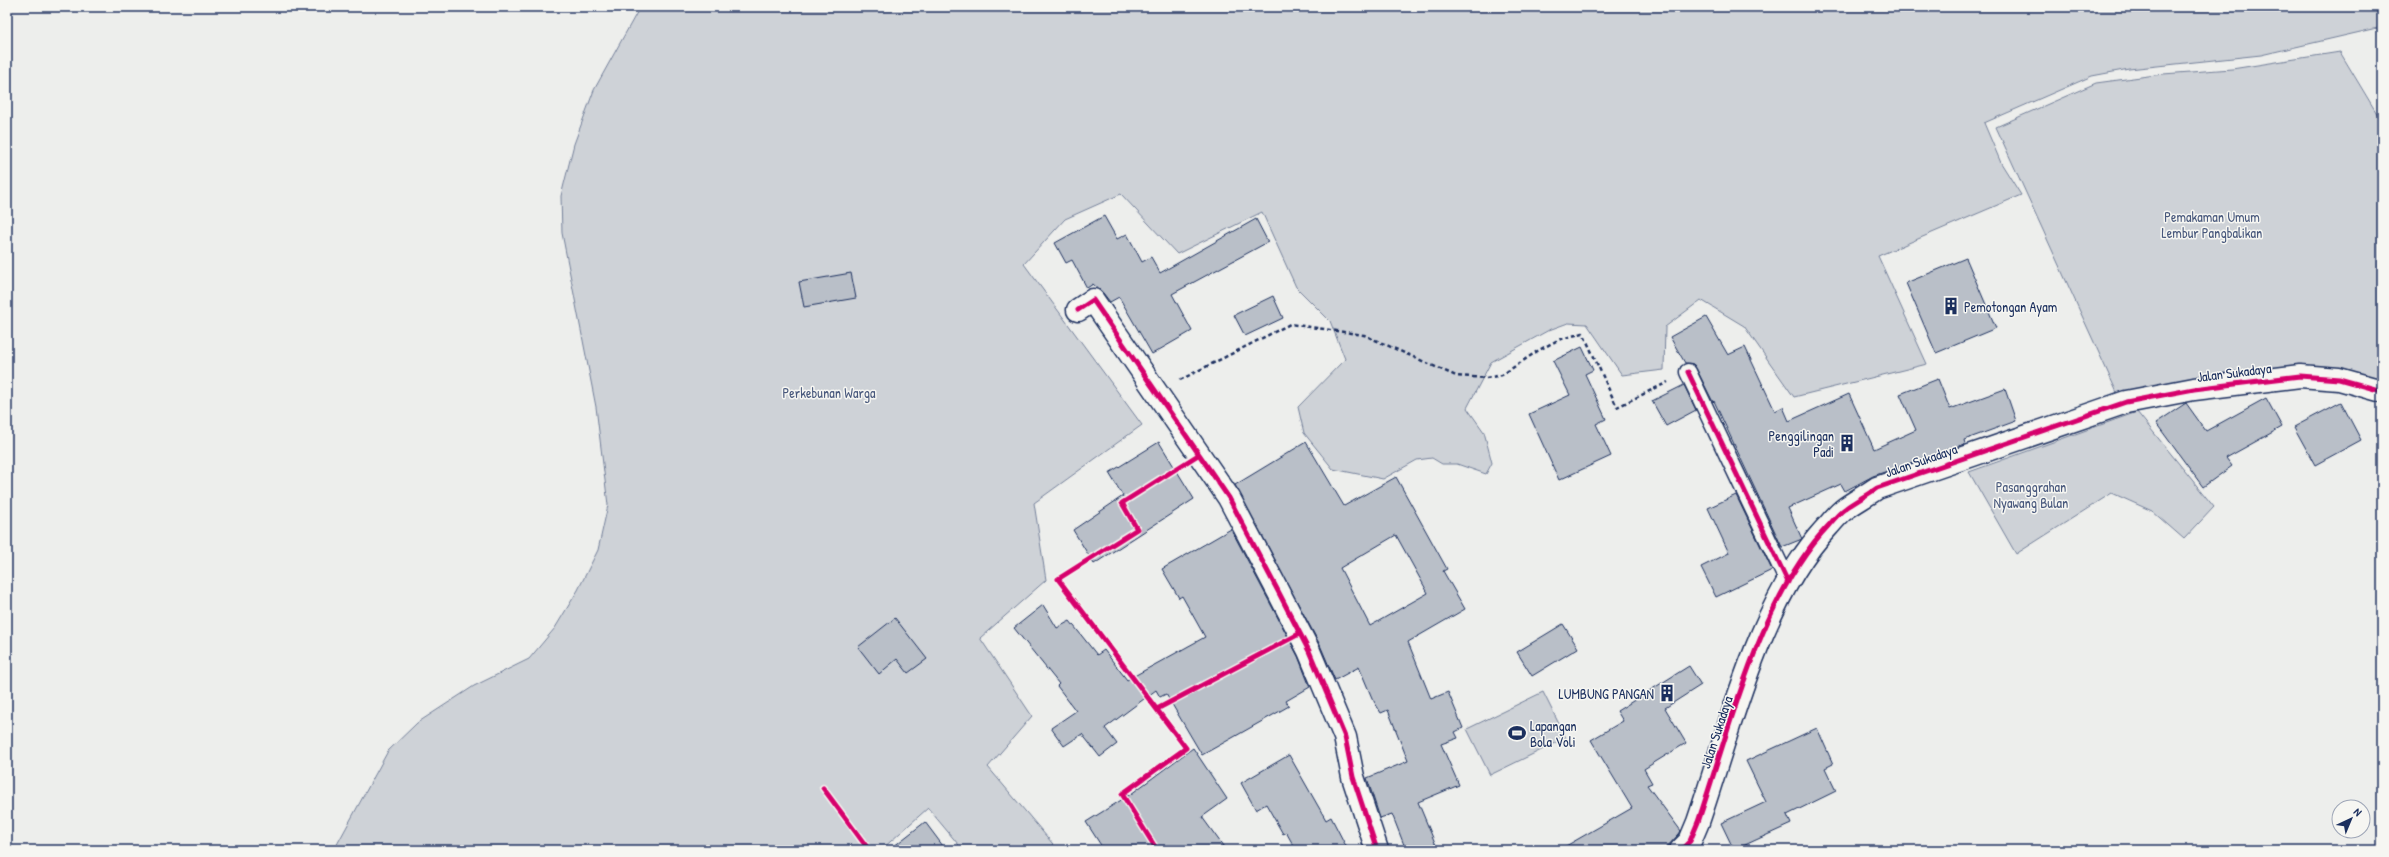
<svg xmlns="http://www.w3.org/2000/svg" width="2389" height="857" viewBox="0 0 2389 857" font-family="'Patrick Hand',sans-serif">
<rect width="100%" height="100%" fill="#edeeec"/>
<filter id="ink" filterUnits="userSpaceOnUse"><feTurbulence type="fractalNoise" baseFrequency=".025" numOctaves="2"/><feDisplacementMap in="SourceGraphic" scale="8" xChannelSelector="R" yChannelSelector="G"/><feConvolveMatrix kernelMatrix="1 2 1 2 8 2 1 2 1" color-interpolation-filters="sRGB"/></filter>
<g filter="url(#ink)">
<path fill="#ced2d7" stroke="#74809a" d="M640,7h1737l5,7v13l-121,28 -132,14 -37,7 -108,47 17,40 20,32 -143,61 49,108 -133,33 -50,-71 -43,-26 -36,27 -1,43 -42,5 -35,-51 -19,-1 -19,7 -58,32 -24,46 17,24 8,31 -6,11 -29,-10h-15l-10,-6 -15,2 -34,19 -50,-10 -29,-36 -6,-26 47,-48 -15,-38 -34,-34 -34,-75 -85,42 -56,-60 -56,25 -41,45 118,161 -108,78 12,77 -66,58 52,78 -44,51 70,83h-95l-35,-42 -47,42h-547l54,-99 29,-28 57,-37 55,-27 26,-31 23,-38 20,-40 10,-45 -12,-98 -34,-174 -1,-37 13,-52 20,-54z
M2340,52l42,70v260l-263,15 -123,-270 100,-44 67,-9 69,-5z
M2137,412l77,95 -30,32 -32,-28 -40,-18 -96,61 -47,-82z
M1543,692l23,46 -76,37 -23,-46z"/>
<path fill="#b9bfc8" stroke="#1b2f5e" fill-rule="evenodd" d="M1104,216l13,23 10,-5 15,28 9,-5 9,16 96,-54 12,23 -96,52 20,37 -40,23 -33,-57 -9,5 -7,-9 -10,-9 -6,4 -15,-28 -6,3 -11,-20z
M1966,258l30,70 -60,25 -30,-70z
M851,273l5,25 -52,9 -5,-25z
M1273,296l10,22 -38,18 -11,-21z
M1706,317l22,38 17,-8 30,64 8,-4 6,14 60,-27 25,55 42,-19 -16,-36 38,-15 12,30 55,-20 11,32 -52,19 1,4 -92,32 -28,15 -4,-7 -53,24 14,31 -20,8 -68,-146 -1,1 -17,-34 -3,-4 -8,-1 -15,-26z
M1582,347l11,23 -8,4 21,45 -10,5 15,32 -52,24 -30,-66 41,-19 -17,-34z
M1684,385l12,25 -30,16 -14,-25z
M2266,398l16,29 -56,31 6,8 -29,21 -47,-64 30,-20 20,28z
M2341,402l20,38 -46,25 -21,-38z
M1159,442l35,57 -100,65 -21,-34 50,-34 -14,-23z
M1306,442l38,64 52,-29 51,92 -4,2 22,38 -57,33 23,57 17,-7 15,36 -8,4 3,6 -17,6 18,41 -41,17 20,48h-32l-14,-36 -12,4 -13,-40 41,-17 -20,-51 -7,3 -9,-15 -13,-31 -24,13 -15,-35 -85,-160zM1396,535l32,58 -58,33 -30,-58z
M1736,495l36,75 -56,27 -15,-30 28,-14 -21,-45z
M1231,529l67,127 12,31 -24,14 3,5 -87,49 -36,-61 -6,3 -4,-7 -51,38 12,16 -17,13 -18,-23 -18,12 -13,-18 25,-17 -19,-25 2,-2 -45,-56 29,-23 14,23 13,-7 27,34 7,-5 23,30 78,-43 -23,-41 -3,2 -17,-29z
M895,618l32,41 -19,14 -11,-14 -18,15 -21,-27z
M1563,624l15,24 -46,28 -15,-24z
M1689,666l12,19 -36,23 21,35 -42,26 8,14 -5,2 34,46 -2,3 -15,16h-105l73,-42 -41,-68 32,-19 -6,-10z
M1817,728l16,36 -8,4 11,23 -49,24 4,9 -57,26 -13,-27 45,-21 -20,-41z
M1193,748l34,51 -25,18 24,33h-122l-18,-28 45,-28z
M1289,755l37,65 5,-3 17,33h-52l-10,-18 -3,2 -17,-30 -10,6 -15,-27z
M925,822l21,28h-57z"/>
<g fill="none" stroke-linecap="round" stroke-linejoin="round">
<g stroke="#1b2f5e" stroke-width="19">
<path id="service" d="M1688,372l100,210"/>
</g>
<g stroke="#1b2f5e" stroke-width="25">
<path id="minor" d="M1078,310l15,-10 136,198 49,93 31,60 36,86 8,40 24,73
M1681,850l9,-9 8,-19c32,-93 62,-225 131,-297 5,-6 11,-13 17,-17 10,-7 21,-13 31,-20l249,-86 68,-13 106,-13 39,3 43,12"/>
</g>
<path stroke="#1b2f5e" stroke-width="2.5" stroke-dasharray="4 3" stroke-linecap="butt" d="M1180,380l110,-56 74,11 92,41 30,2 16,-3 37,-25 19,-10 25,-7 34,74 51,-25"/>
<use href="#service" stroke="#f6f6f2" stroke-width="16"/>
<use href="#minor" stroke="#f6f6f2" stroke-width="22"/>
<g stroke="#f6f6f2" stroke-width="8">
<path id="cycleway" d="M1078,310l15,-10 136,198 49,93 31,60 36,86 8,40 24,73
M1688,372l100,210
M1157,709l142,-75
M823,788l46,62
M1157,850l-35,-56 64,-46 -128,-169 79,-50 -15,-26 76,-48
M1681,850l9,-9 8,-19c32,-93 62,-225 131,-297 5,-6 11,-13 17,-17 10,-7 21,-13 31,-20l249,-86 68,-13 106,-13 39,3 43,12"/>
</g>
<use href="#cycleway" stroke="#d6006c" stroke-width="5"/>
</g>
</g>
<defs>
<g id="building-bare" transform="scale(1.38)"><path d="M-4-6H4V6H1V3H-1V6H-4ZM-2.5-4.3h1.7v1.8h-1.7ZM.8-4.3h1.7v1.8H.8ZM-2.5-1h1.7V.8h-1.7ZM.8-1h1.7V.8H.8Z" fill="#1b2f5e" stroke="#f6f6f2" stroke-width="2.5" paint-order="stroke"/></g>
<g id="stadium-bare" transform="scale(1.38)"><path d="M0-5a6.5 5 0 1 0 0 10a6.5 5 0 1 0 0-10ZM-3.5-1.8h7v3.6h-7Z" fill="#1b2f5e" stroke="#f6f6f2" stroke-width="2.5" paint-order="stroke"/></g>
</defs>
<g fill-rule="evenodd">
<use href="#building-bare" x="1951" y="306"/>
<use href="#building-bare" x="1847" y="443"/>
<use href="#building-bare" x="1667" y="693"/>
<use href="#stadium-bare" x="1517" y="733"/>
</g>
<g text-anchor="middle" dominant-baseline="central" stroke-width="3" stroke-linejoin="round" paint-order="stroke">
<g font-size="14" fill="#48587c" stroke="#f6f6f2">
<text x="2212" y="216">Pemakaman Umum<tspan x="2212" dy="16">Lembur Pangbalikan</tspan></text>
<text x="829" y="392">Perkebunan Warga</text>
<text x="2031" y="486">Pasanggrahan<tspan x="2031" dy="16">Nyawang Bulan</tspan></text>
</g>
<g font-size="14" fill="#1b2f5e" stroke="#f6f6f2" text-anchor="start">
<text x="1964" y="306">Pemotongan Ayam</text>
<text x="1834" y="435" text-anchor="end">Penggilingan<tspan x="1834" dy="16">Padi</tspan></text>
<text x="1654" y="693" text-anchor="end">LUMBUNG PANGAN</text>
<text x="1530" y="725">Lapangan<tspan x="1530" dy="16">Bola Voli</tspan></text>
</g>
<g font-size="14" fill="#1b2f5e" stroke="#f6f6f2">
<text transform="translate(2234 372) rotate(-7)">Jalan Sukadaya</text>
<text transform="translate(1921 460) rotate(-19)">Jalan Sukadaya</text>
<text transform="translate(1716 732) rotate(-72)">Jalan Sukadaya</text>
</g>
</g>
<rect width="2389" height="857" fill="none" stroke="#f6f6f2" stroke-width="24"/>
<rect x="12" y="12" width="2365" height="833" fill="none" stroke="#1b2f5e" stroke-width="1.5" filter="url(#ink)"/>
<g transform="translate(2351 819) rotate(44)"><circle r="19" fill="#f6f6f2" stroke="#9ea6b7"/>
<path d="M0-3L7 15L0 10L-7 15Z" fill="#1b2f5e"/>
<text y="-6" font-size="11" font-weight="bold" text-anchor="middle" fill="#1b2f5e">N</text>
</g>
</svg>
